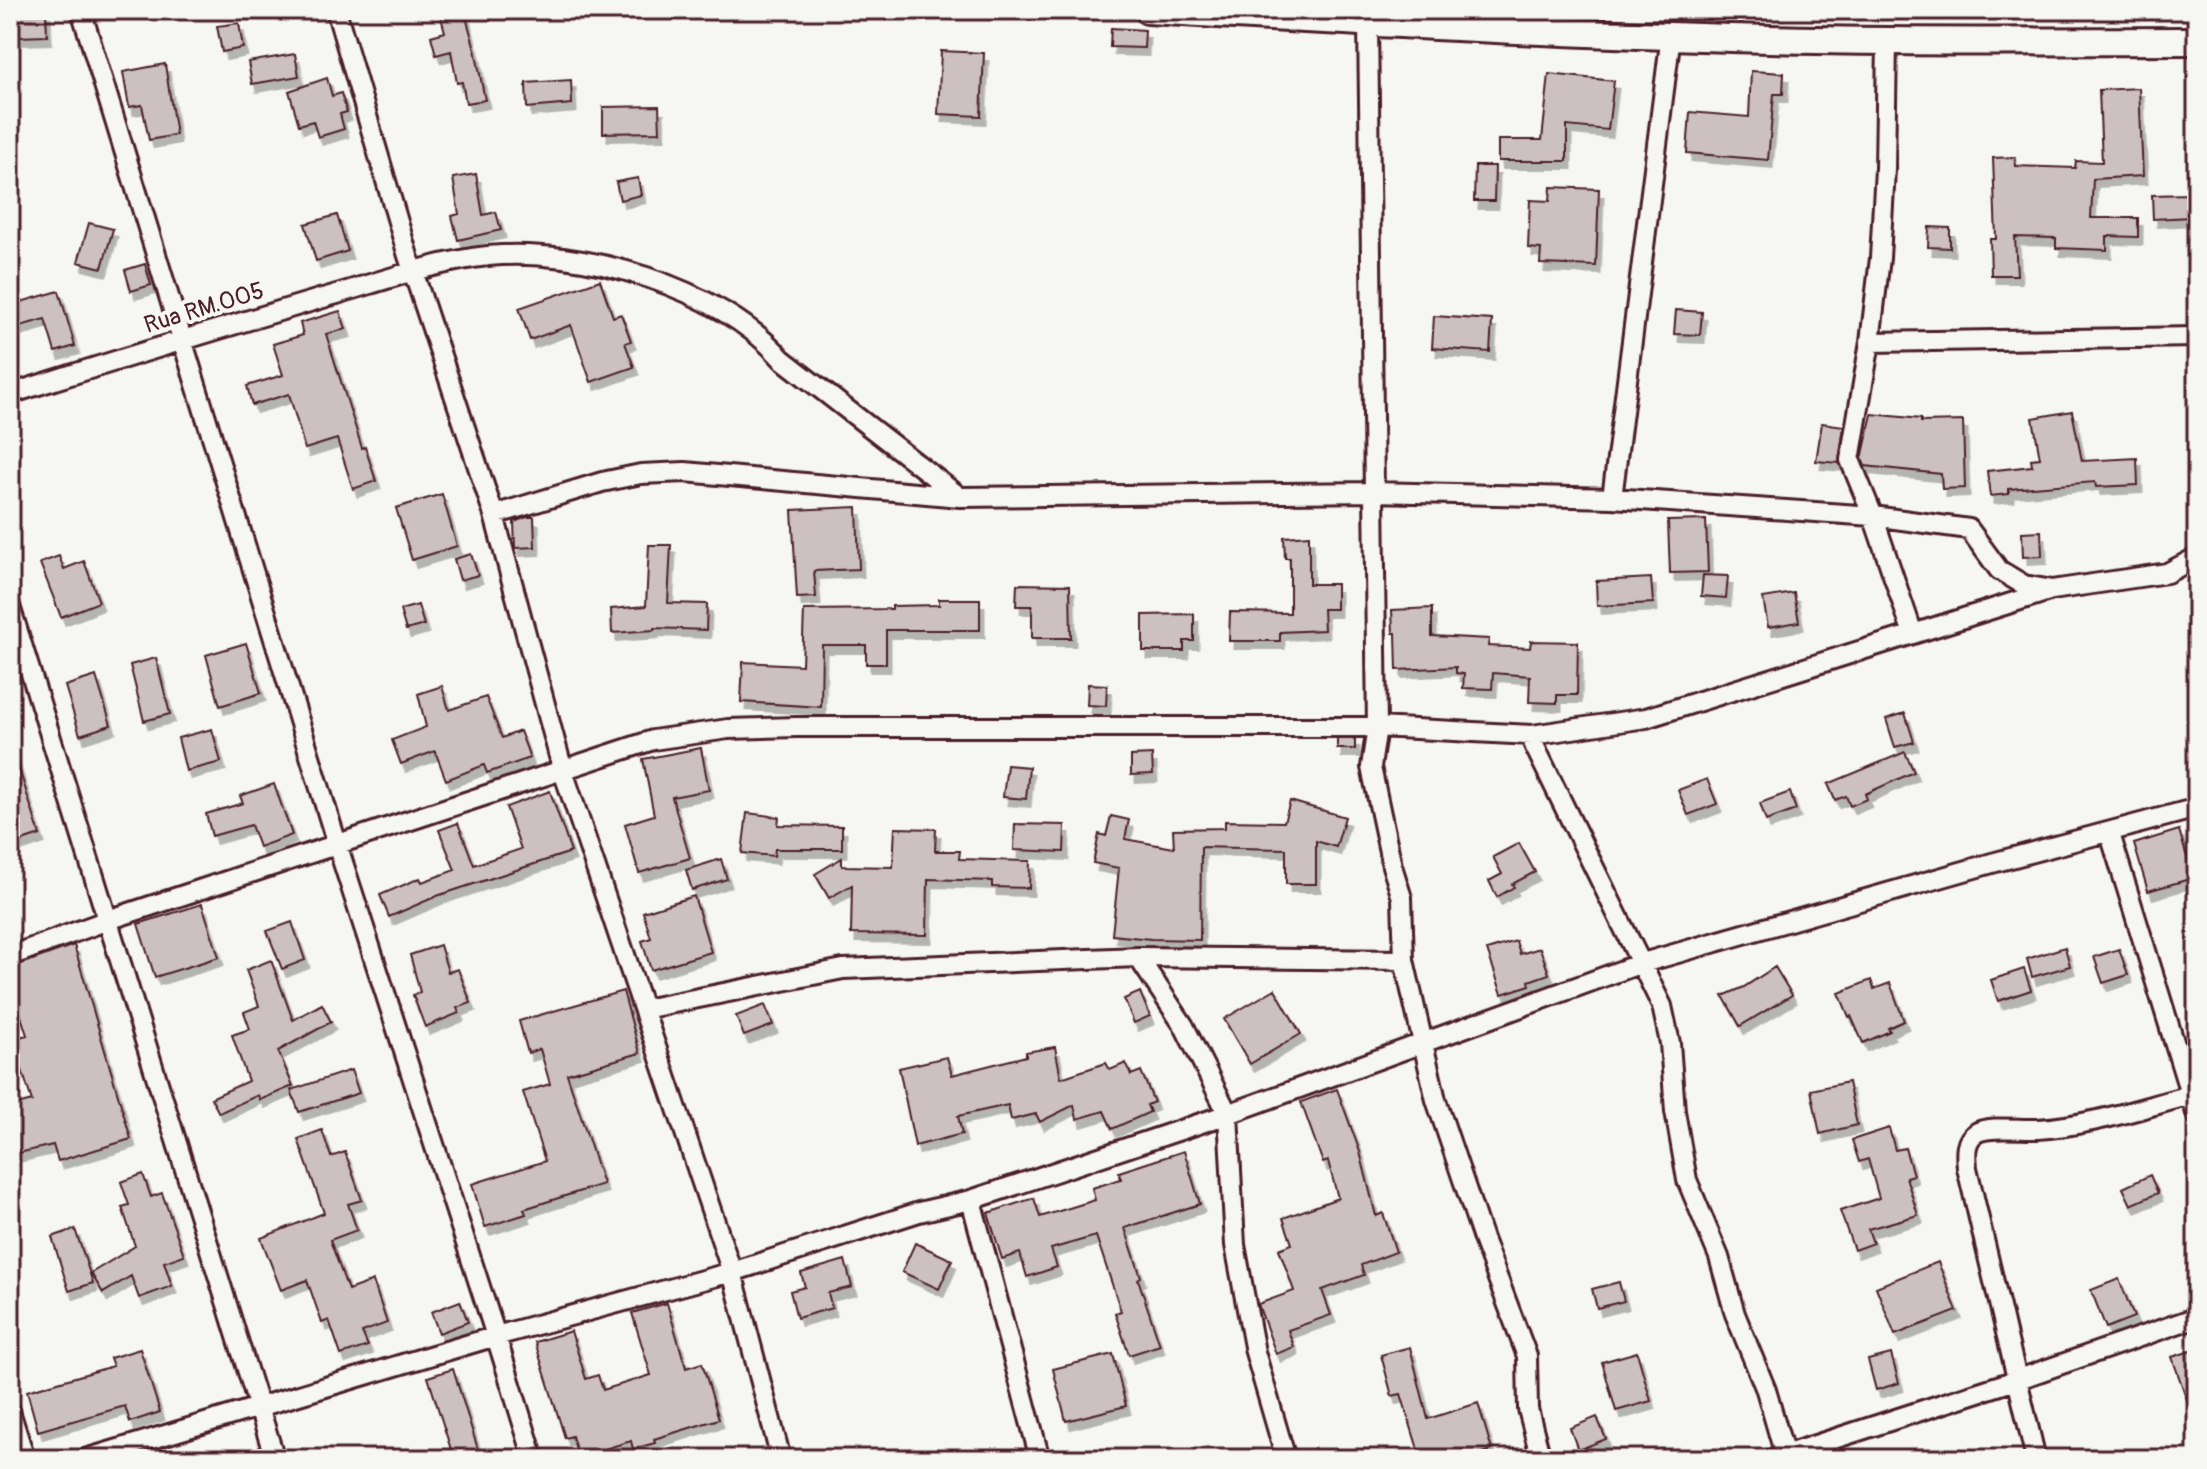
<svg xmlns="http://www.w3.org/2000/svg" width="2207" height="1469" viewBox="0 0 2207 1469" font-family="Pangolin,sans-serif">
<defs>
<filter id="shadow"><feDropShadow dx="4.5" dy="8" stdDeviation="0" flood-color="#0004"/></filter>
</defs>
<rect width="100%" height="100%" fill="#f6f6f2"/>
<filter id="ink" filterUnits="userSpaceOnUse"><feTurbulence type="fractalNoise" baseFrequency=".0125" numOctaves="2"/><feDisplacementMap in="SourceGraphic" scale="16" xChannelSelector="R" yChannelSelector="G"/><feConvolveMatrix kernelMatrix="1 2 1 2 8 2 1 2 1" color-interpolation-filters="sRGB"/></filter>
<g filter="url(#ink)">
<path fill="#ccc1c0" stroke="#4a1f2b" stroke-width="2" filter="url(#shadow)" d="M17,10h29l1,26 -30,1z
M439,10h25l11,39 10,51 -19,3 -4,-21 -5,1 -6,-32 -15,4 -5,-19 14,-4z
M239,23l4,25 -21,4 -5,-26z
M1111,28l34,2 -1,18 -34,-1z
M941,51l43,2 -3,63 -43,-2z
M295,54l4,22 -47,8 -4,-22z
M165,64l11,71 -27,5 -7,-35 -13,2 -6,-35z
M1751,71l33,2 -1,21h-9l-6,66 -81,-7 3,-41 59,5z
M1549,74l65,7 -6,49 -41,-4v35h-69v-21h44z
M327,78l5,18 9,-3 6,19 -7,2 4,15 -26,8 -5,-16 -14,4 -10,-34z
M571,80l1,24 -45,4 -1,-25z
M2139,88l4,88 -50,3 -2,39h47v19l-31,-1v14l-51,-2v-10l-41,-1 2,38h-26l-1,-36h6l-3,-81 22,-1 1,9 59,2 1,-7 26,1 -3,-72z
M659,106l1,26 -57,1v-26z
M1475,166h20l-1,35h-20z
M476,174l7,41 13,-3 5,18 -43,10 -6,-24 7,-2 -6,-36z
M638,178l3,17 -21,5 -4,-18z
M1551,187l48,2 -3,77 -56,-2 1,-15 -13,-1 2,-48 20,1z
M2190,194l1,23 -38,2 -1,-24z
M337,215l11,36 -32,10 -11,-37z
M89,223l24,6 -11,39 -24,-6z
M1929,227l21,1v20l-22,-1z
M145,264l6,21 -20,6 -6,-21z
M600,280l13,37 8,-3 10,27 -6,2 9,24 -43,15 -20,-57 -41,15 -11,-32z
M59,291l16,55 -20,6 -10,-33 -35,10v-24z
M1676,310l26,2 -2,23 -26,-1z
M340,311l6,18 -20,5 36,114 3,-1 11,34 -23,8 -16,-50 -32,10 -16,-55 -37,11 -5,-19 36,-11 -10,-31 30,-9 -3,-12z
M1434,316l58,4 -2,32 -58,-4z
M2072,411l10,50 55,-3 1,27 -42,2 -1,-5 -86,7v5l-19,2 -3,-25 45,-5 -1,-7 9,-1 -7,-40z
M1872,414l49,5v3l42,-1 2,67 -23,1 -1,-15 -76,-8 -3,-7z
M1822,423l22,3 -5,37 -23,-2z
M442,494l15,52 -45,14 -16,-52z
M857,507l2,62 -45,2 2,26 -19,1 -5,-88z
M527,517h7l1,30 -20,1 -1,-26z
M1706,520l2,52 -38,1 -2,-52z
M2041,531l1,25 -19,1 -1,-25z
M1309,535v49h27v25h-13l1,21 -44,2v9h-51l1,-29 60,1v-55h-5l-1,-21z
M649,545h22l-3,58 39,1 -1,26 -52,-2v2l-42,3 -1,-24 35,-3z
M471,554l7,21 -18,5 -6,-21z
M59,556l5,13 20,-8 15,41 -38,15 -21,-54z
M1703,575l25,1 -2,22 -25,-2z
M1651,578l2,25 -56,3 -1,-25z
M1017,584l53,1 1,53h-39v-32h-16z
M1794,593l5,29 -31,5 -5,-29z
M939,599h41v31h-94v34h-20v-19h-44l-1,62 -80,-5 2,-40 59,3 2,-55 88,-1v-3l47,-1z
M418,605l6,20 -18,5 -6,-20z
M1432,608v28l57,3 -1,7 42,2 1,-7 47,1 -1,53h-20v8l-28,-1 1,-26 -37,-3 -1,16 -29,-1 1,-14 -8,-1v-6l-59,3 -1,-37h-3l-1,-23z
M1194,614v27h-10v10h-41v-36z
M246,643l15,50 -41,13 -14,-51z
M156,658l14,56 -26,7 -14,-56z
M96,676l15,49 -31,10 -15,-49z
M1088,684l19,1 -1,21 -19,-1z
M442,686l7,24 37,-13 16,41 18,-7 10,27 -43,15 -3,-8 -38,15 -11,-29 -34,13 -9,-24 34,-13 -8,-33z
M1905,713l9,29 -19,5 -9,-28z
M212,729l9,33 -35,9 -8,-33z
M1337,739h18v10h-18z
M701,748l8,42 -37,7 18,61 -51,15 -14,-49 29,-9 -11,-56z
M1905,752l9,20 -49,22 2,5 -17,7 -4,-10 -11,4 -7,-16z
M14,753l26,82 -30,10v-91z
M1152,755l1,19 -22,1v-19z
M1007,765l22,2 -3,32 -23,-2z
M1707,779l10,25 -29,11 -10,-25z
M274,784l18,51 -33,12 -8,-22 -39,11 -6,-22 37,-11 -3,-7z
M550,791l21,61 -134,44 -48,21 -9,-22 40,-17 2,4 33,-12 -16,-40 19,-7 16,42 47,-16 -15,-42z
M1790,792l6,18 -30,11 -6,-18z
M1290,801l55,16 -9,30 -20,-6v43h-30v-35l-85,-2 -1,93 -49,-1 -39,-4 7,-67 -26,-5 6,-29 7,2 5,-20 18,4 -4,19 49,9 -1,-19 52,-1v-7l59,1z
M747,813l32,4 -1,8 64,1v23h-67l-1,7 -32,-3z
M1015,824l50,1 -1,27 -50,-2z
M895,828l41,1 -1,22h25l-1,8 71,2 -1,27 -37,-1v-6l-64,-2 -1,56 -76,-1 1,-49 -23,13 -14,-24 27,-16v8l51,1z
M2179,830l14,48 -45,13 -14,-47z
M1519,843l16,29 -23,12 2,3 -17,10 -8,-16 13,-7 -9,-17z
M721,859l6,20 -35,11 -6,-20z
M694,896l17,56 -60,18 -9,-29 9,-3 -8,-26z
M202,904l17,53 -64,20 -17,-53z
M292,922l13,38 -23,9 -15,-38z
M1516,941l4,13 20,-6 9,26 -20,7 1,4 -28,9 -15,-44z
M74,945l57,194 -73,22 -5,-16 -43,10v-48l22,-6 -20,-62 15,-4 -17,-53v-14z
M440,945l8,27 10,-3 13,34 -14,5 2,5 -34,14 -12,-32 7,-3 -10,-37z
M2065,947l5,19 -38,11 -5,-18z
M2119,949l9,26 -25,8 -9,-26z
M271,960l22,60 29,-16 9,18 -53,29 15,35 -33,14 -2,-5 -39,18 -8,-15 37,-17 -16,-46 18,-6 -6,-17 15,-6 -13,-36z
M1775,967l17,28 -52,31 -17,-30 21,-9z
M2024,969l7,21 -33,11 -7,-21z
M1871,980l3,9 16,-6 14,38 -16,7 2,3 -27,12 -12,-27 -2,1 -10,-24z
M1275,989l26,45 -51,30 -26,-45z
M623,991l17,62 -73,21 36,110 -79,25 2,5 -41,13 -13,-43 73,-23 -22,-69 27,-8 -10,-35 -12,4 -9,-32z
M1140,992l10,24 -16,7 -10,-24z
M765,1005l8,20 -29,11 -8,-20z
M1055,1047l6,31 45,-15 4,7 16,-7 5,12 10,-4 13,31 -7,3 3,7 -38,17 -8,-18 -27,8 -3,-14 -34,17 -4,-8 -25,6 -3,-15 -50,11 4,18 -47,12 -16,-78 48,-11 5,18 74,-19v-4z
M351,1070l8,23 -60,19 -8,-22z
M1848,1082l9,43 -37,9 -9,-44z
M1337,1089l23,63 16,64 7,-3 13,39 -35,13 3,10 -42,15 9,25 -43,15 6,17 -18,7 -18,-50 36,-13 -15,-42 13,-5 -9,-26 55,-20 -10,-37 -5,2 -22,-61z
M1889,1128l6,22 10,-2 8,27 -7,2 12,38 -50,14 5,14 -19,7 -14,-39 39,-13 -11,-39 -9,3 -7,-22z
M322,1130l9,27 14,-5 17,48 -14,4 9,26 -27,10 18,50 25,-9 14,42 -25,9 6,14 -27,9 -12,-35 -7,3 -15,-43 -26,10 -20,-52 63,-25 -26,-74z
M1184,1151l16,53 -75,24 16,49 -3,2 22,66 -31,10 -14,-42 6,-2 -25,-75 -45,13 6,18 -30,10 -7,-24 -18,6 -14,-46 46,-15 6,19 55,-17 -3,-12 29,-9 -2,-7z
M143,1174l8,23 11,-4 22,62 -20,7 8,24 -33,12 -8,-22 -28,17 -12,-20 44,-27 -13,-39 7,-2 -8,-23z
M2150,1175l8,18 -27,12 -8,-17z
M75,1229l18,54 -24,8 -17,-54z
M915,1243l37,17 -13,29 -37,-17z
M845,1260l7,27 -24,6 4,15 -35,10 -7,-27 15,-4 -4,-14z
M1938,1262l19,49 -62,24 -19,-48z
M2119,1279l15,38 -28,11 -15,-38z
M1619,1282l5,19 -27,7 -5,-19z
M460,1301l8,21 -29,11 -8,-21z
M667,1303l19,65 16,-5 17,56 -65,20 1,4 -22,6 -2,-8 -53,16 -6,-21 -7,2 -30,-96 36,-11 15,48 12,-4 5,15 48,-15 -19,-62z
M1410,1347l18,72 50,-16 14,47 -27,9h-44l-20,-65 -9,2 -11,-41z
M140,1349l20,63 -30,10 -5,-16 -87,25 -11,-40 86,-25 -3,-8z
M2197,1349v70l-3,1 -22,-63z
M1637,1352l14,49 -35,10 -14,-49z
M1113,1354l13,52 -60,15 -13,-52z
M1891,1354l8,29 -23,7 -8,-30z
M453,1369l28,90h-27l-26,-82z
M1597,1417l9,22 -28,11 -8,-22z"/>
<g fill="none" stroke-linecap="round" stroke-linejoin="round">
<g stroke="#4a1f2b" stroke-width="24">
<path id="street" d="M81,10l256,834 159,492 38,123
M336,10l72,246 86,259 69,256 169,501 49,187
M1368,23l9,704 -6,40 21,99 10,32 2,62 32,140 47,139 44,117 1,53 13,50
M1887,41l-2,128 -5,89 -10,84 -20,118 23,56 40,118 136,-43
M1870,342l327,-5
M10,394c104,-33 208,-65 313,-96 54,-15 109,-36 165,-42 93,-9 232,31 294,103l178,138
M1612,498l59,-463
M494,515l108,-33 39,-8 44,-2 275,25 414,-5 238,6 261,18 96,13 30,41 25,15 28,5 115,-17 30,-16
M10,606l265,853
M1532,735l2,10 128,261 8,37 5,68 12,69 32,77 16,57 31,76 20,69
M2110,834l87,282
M10,956l98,-36 545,-180 75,-11 68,-2h581l155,8 114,-17 267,-84
M1138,957l46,69 44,88 7,131 20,107 31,107
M644,1009l199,-40 295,-12 266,3
M971,1200l69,259
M10,1411l15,48
M85,1459l411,-123 236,-64 187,-60 52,-12 257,-86 411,-150 353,-101 205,-55
M1772,1459l244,-79 181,-63
M2036,1459l-69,-291c-1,-13 -3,-27 9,-35 12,-8 46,-3 62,-4 51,-3 103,-21 153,-34"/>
</g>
<g stroke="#4a1f2b" stroke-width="32">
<path id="secondary" d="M1148,10c246,14 494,29 741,31 103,1 205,0 308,0"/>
</g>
<use href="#street" stroke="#f6f6f2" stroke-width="18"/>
<use href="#secondary" stroke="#f6f6f2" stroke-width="26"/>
</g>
</g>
<g text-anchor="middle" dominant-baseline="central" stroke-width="8" stroke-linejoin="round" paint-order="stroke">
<g font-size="24" fill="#4a1f2b" stroke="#f6f6f2">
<text transform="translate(204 308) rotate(-17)">Rua RM.005</text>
</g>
</g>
<rect width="2207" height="1469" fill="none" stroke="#f6f6f2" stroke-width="40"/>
<rect x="20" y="20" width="2167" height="1429" fill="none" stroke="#4a1f2b" stroke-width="3" filter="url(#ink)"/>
</svg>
